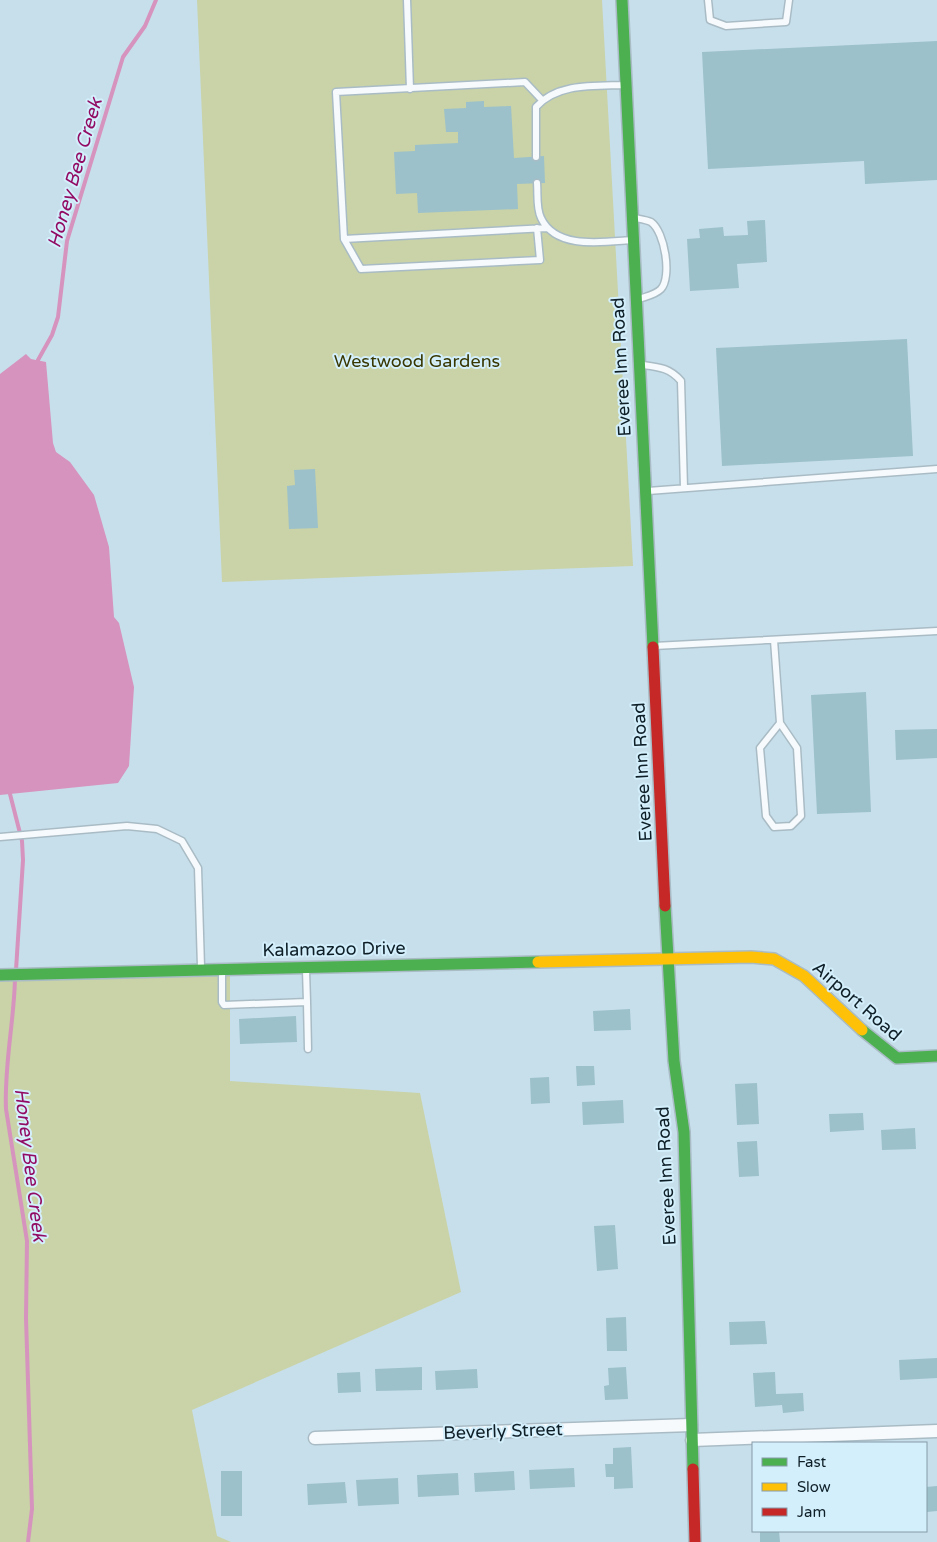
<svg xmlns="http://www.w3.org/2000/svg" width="937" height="1542" viewBox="0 0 937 1542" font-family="'Varela Round',sans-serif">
<rect width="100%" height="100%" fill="#c7dfeb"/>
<path fill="#c9d3a7" d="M197,0h405l31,566 -411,16z
M0,972h230v109l190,12 41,199 -269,118 25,126 14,6h-231z"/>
<path fill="#d693be" d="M26,354l5,5 15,3 7,81 3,9 14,10 24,33 15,52 5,70 5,6 15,64 -5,79 -11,17 -118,12v-421z"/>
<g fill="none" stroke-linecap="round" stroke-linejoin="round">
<path stroke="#d693be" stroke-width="4" d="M38,360l14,-25 6,-18 9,-76 56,-184 22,-31 11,-26
M10,794l12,47 1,19 -7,110
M15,979c-1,43 -11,87 -9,130l21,132 -1,77 6,191 -4,33"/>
</g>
<path fill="#9cc1cb" d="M937,41v139l-72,4 -1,-23 -156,8 -6,-117z
M484,101v6l27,-1 3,52 30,-2 1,27 -28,1 1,25 -100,4 -1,-20 -21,1 -2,-42 21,-1v-6l43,-2v-11h-12l-2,-23 22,-1v-6z
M765,220l2,42 -30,2 2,24 -49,3 -3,-52 13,-1 -1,-9 24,-2 1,9 24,-1 -1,-14z
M907,339l6,117 -191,10 -6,-118z
M315,469l3,59 -29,1 -2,-43 8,-1 -1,-15z
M866,692l5,120 -54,2 -6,-119z
M937,729v29l-41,2 -1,-30z
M630,1009l1,21 -37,1 -1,-20z
M296,1016l1,26 -57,2 -1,-25z
M576,1066h18l1,19 -18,1z
M549,1077l1,26 -19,1 -1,-26z
M757,1083l2,41 -22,1 -2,-41z
M623,1100l1,23 -41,2 -1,-23z
M863,1113l1,17 -34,2 -1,-18z
M915,1128l1,21 -34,1 -1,-20z
M757,1141l2,35 -20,1 -2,-35z
M615,1225l3,44 -21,2 -3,-45z
M626,1317l1,34h-20l-1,-33z
M765,1321l2,23 -37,1 -1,-23z
M937,1358v20l-37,2 -1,-20z
M422,1367v23l-46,1 -1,-22z
M626,1367l2,32 -23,1 -1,-14 5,-1 -1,-17z
M477,1369l1,19 -42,2 -1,-19z
M360,1372l1,20 -23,1 -1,-20z
M775,1372l1,22 27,-1 1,18 -21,2 -1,-8 -27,2 -2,-34z
M631,1447l2,41 -19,1v-12h-8l-1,-13h8v-16z
M574,1468l1,19 -45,2 -1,-19z
M221,1471h21v45h-21z
M514,1471l1,19 -40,2 -1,-19z
M458,1473l1,22 -41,2 -1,-22z
M398,1478l1,26 -41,2 -2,-26z
M345,1482l2,21 -39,2 -1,-21z
M937,1486v25l-10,1 -1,-25z
M760,1531h19l1,11h-20z"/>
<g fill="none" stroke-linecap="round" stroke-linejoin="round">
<g stroke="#a9bcc5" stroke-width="9">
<path id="lane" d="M407,0l3,89
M708,0l2,20 16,6 60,-4 3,-22
M542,100l-17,-18 -189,10 8,147 203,-11
M536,157v-50c21,-24 58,-21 88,-22
M537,183c1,11 -1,25 4,35 15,32 62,24 91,22
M635,218c5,1 12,2 16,4 14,10 21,55 10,67 -6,6 -14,7 -22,10
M344,239l17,30 179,-9 -3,-32
M643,365c16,2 27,3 38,16l3,107
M648,491l289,-22
M774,640l6,83 17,25 4,68 -10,10 -17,1 -8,-11 -6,-68 20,-25
M654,646l283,-15
M0,837l127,-11 30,3 25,12 16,27 3,99
M222,973v29l2,3 83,-3 -1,-32
M307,1002l1,47"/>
</g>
<g stroke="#a9bcc5" stroke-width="15">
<path id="street" d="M315,1438l376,-13
M692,1440l245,-9"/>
</g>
<g stroke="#a9bcc5" stroke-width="14">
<path id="fast" d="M622,0l31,647
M665,906l9,155 10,71 9,337
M0,975l538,-13
M862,1030l35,28 40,-2"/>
</g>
<g stroke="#a9bcc5" stroke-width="14">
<path id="slow" d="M538,962l213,-5 23,2 30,17 58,54"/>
</g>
<g stroke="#a9bcc5" stroke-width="14">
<path id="jam" d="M653,647l12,259
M693,1469l2,73"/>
</g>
<use href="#lane" stroke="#f7fafc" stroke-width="6"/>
<use href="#street" stroke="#f7fafc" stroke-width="12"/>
<use href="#fast" stroke="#4caf50" stroke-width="11"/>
<use href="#slow" stroke="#ffc107" stroke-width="11"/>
<use href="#jam" stroke="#c62828" stroke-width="11"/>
</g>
<g text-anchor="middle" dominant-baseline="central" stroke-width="4" stroke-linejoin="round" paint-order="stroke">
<g font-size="18" fill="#383700" stroke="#d4effc">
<text x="417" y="361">Westwood Gardens</text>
</g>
<g font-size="18" fill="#0e1f27" stroke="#d4effc">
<text transform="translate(621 367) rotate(-93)">Everee Inn Road</text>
<text transform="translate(642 772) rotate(-93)">Everee Inn Road</text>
<text transform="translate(334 949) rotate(-1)">Kalamazoo Drive</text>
<text transform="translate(857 1001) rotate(41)">Airport Road</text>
<text transform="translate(666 1176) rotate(-93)">Everee Inn Road</text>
<text transform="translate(503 1431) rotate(-2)">Beverly Street</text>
</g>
<g font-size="19" font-style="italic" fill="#920b63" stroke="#d4effc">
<text transform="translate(75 173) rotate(-74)">Honey Bee Creek</text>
<text transform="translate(30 1165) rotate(83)">Honey Bee Creek</text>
</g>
</g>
<rect x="752" y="1442" width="175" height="90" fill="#d4effc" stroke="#859ca7"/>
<rect x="762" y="1458" width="25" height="8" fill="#4caf50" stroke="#859ca7"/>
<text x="797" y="1467" font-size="15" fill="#0e1f27">Fast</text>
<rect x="762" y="1483" width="25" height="8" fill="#ffc107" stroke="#859ca7"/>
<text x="797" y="1492" font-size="15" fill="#0e1f27">Slow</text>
<rect x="762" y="1508" width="25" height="8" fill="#c62828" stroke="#859ca7"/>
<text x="797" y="1517" font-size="15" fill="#0e1f27">Jam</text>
</svg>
